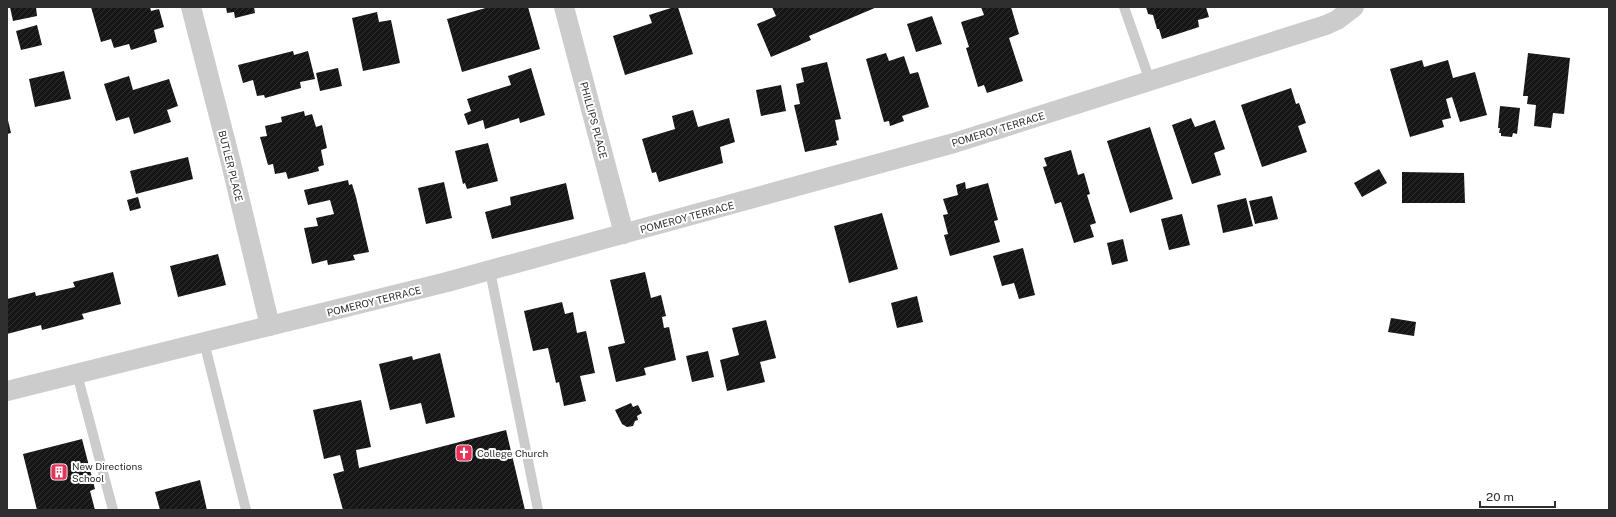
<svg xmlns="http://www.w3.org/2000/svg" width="1616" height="517" viewBox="0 0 1616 517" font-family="'Public Sans',sans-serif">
<defs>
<pattern id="building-hatch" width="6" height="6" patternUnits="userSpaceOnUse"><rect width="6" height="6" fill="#161616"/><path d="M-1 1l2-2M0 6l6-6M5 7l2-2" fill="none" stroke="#303030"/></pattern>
</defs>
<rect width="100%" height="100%" fill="#fff"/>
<path fill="url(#building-hatch)" d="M10,7h26l1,9 -24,5z
M91,7h59l1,4 8,-2 5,18 -10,3 3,12 -26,8 -2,-6 -15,4 -3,-9 -10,3z
M226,7h28l1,6 -20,5 -1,-6 -7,1z
M489,7h39l12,42 -78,23 -15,-53z
M674,7h4l15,47 -68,21 -12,-39 39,-13 -3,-8z
M772,7h105l-68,29 2,4 -40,17 -14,-33 19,-8z
M981,7h30l8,27 -10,4 14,43 -36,12 -3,-8 -6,2 -12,-39 3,-1 -8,-25 23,-7z
M1146,7h60l3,10 -11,3 1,7 -37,12 -3,-10h-2l-4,-14 -5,-1z
M377,12l2,10 12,-2 9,43 -37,8 -11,-53z
M932,16l10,28 -26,8 -9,-28z
M37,25l5,20 -21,5 -5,-19z
M293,51l1,4 14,-4 7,28 -15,3 1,6 -36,10 -1,-3 -7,1 -4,-16 -10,3 -5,-18z
M886,53l3,8 15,-5 6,18 8,-2 11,35 -27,9 2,5 -14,5 -1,-5 -5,1 -18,-63z
M1528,53l42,5 -6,56 -11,-1 -2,15 -17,-2 2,-21 -9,-1 1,-8h-5z
M1422,60l2,7 24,-7 5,18 22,-6 12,43 -27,7 -8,-25 -6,2 5,19 -9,2 2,7 -34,10 -20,-68z
M827,62l14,57 -6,1 4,20 -3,1 1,4 -32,7 -11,-47 6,-1 -4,-20 8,-2 -3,-14z
M338,68l4,18 -22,5 -4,-18z
M531,68l14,47 -25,8 -1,-5 -34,11 -2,-9 -15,5 -4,-11 7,-3 -4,-12 44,-14 -3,-9z
M64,71l7,28 -36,8 -6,-28z
M129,76l4,14 36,-11 9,27 -11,4 4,12 -37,12 -5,-17 -13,4 -12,-37z
M781,85l5,26 -25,5 -5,-26z
M1291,88l5,16 3,-1 7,20 -8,3 9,26 -45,15 -21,-62z
M1500,106l20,2 -3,26 -4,-1 -1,4 -11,-1v-3h-2l1,-5h-2z
M693,110l5,17 31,-9 6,24 -15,5 3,16 -64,19 -3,-10 -4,1 -10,-34 33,-10 -3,-13z
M304,111l1,5 7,-2 4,13 6,-2 5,23 -6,2 3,15 -6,2 1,4 -31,8 -2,-7 -11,2 -2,-10 -5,1 -8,-28 7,-1 -2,-10 17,-4 -1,-5z
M7,116l4,17 -4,1z
M1191,118l4,9 20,-7 10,29 -11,4 7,22 -29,9 -20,-59z
M1150,127l23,72 -43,14 -23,-72z
M488,143l10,38 -31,8 -2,-6 -2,1 -8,-33z
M1071,150l7,25 6,-2 6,21 -3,1 9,28 -6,2 4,12 -20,6 -13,-41 -6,2 -12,-37 4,-1 -3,-8z
M188,157l5,22 -57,15 -6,-23z
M1379,169l8,14 -25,14 -8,-14z
M1402,172l62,1 1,30h-63z
M348,180l1,5 3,-1 4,13 13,55 -16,3 2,5 -27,5 -1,-5 -15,4 -8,-36 14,-2 -2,-8 18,-4 -4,-14 -22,5 -4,-15z
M444,182l8,36 -26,6 -8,-36z
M965,182l1,7 22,-6 10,37 -4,1 6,21 -50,14 -6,-21 4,-1 -5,-19 5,-1 -5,-15 15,-4 -2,-10z
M566,183l8,36 -82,20 -7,-27 26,-7 -1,-8z
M1272,196l6,23 -23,5 -6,-23z
M138,197l3,11 -11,3 -3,-11z
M1246,198l7,28 -30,7 -6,-28z
M882,213l16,56 -49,14 -15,-57z
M1182,214l8,31 -21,5 -8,-31z
M1123,239l5,22 -16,4 -5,-22z
M1023,248l12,47 -16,4 -5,-16 -12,3 -9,-30z
M218,254l8,31 -48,12 -8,-31z
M113,272l8,32 -39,10 2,5 -42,11 -1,-5 -34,9v-35l28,-7 1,4 39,-9 -2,-5z
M645,272l6,26 10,-3 5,21 -4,1 2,11 5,-1 7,33 -32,8 2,7 -30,7 -8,-35 17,-4 -15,-63z
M917,296l6,26 -26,6 -6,-25z
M562,302l3,12 8,-2 4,21 9,-2 9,42 -15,3 6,25 -22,5 -5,-24 -3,1 -8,-35 -15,3 -9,-40z
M1391,318l25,4 -2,14 -26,-4z
M766,320l10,38 -16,4 5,20 -38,9 -7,-31 19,-5 -7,-27z
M708,351l6,26 -22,5 -6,-26z
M440,353l15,64 -29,7 -5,-21 -31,7 -11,-46 33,-8 1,4z
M361,400l10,47 -15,3 3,18 147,-38 19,80h-182l-10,-36 11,-3 -4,-16 -16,4 -11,-49z
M631,403l2,4 5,-2 4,8 -5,3 1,4 -3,1 -2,5 -6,1 -5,-3 -7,-14z
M82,439l13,50 -5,2 5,19h-58l-14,-56z
M200,480l7,30h-47l-5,-18z"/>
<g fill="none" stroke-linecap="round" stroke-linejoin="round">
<path stroke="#ccc" stroke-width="10" d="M1124,7l26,74
M490,271l48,239
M204,342l42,168
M77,374l36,136"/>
<path stroke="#ccc" stroke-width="20" d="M191,7l39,152 40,167
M564,7l60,227
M7,391l440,-109 507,-139 372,-118 11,-5 17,-13"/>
</g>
<defs>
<g id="church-square" transform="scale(0.9)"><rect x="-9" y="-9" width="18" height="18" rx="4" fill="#e53359" stroke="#fff"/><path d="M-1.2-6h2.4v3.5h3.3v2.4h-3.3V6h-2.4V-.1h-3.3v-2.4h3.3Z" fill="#fff"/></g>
<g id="building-square" transform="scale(0.9)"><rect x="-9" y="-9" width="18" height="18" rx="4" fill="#e53359" stroke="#fff"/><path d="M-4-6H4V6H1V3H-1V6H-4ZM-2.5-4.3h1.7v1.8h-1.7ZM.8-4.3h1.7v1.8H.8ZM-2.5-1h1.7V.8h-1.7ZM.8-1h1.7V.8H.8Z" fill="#fff"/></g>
</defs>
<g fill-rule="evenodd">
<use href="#church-square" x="464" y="453"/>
<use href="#building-square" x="59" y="472"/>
</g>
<g text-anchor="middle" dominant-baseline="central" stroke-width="4" stroke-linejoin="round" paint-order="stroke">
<g font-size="10" fill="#2f2f2f" stroke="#fff">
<text transform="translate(594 120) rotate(75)">PHILLIPS PLACE</text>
<text transform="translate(998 129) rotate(-17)">POMEROY TERRACE</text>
<text transform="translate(231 166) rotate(76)">BUTLER PLACE</text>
<text transform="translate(687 217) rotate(-15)">POMEROY TERRACE</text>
<text transform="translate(374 301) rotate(-14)">POMEROY TERRACE</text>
</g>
<g font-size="10" fill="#2f2f2f" stroke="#fff" text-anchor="start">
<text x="477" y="453">College Church</text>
<text x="72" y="466">New Directions<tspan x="72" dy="12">School</tspan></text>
</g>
</g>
<rect width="1616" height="517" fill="none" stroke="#2f2f2f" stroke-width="16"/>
<path d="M1480 501v6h75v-6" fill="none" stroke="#2f2f2f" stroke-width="2"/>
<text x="1486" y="501" font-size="12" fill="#2f2f2f" stroke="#ffffff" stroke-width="3" paint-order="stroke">20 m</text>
</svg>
